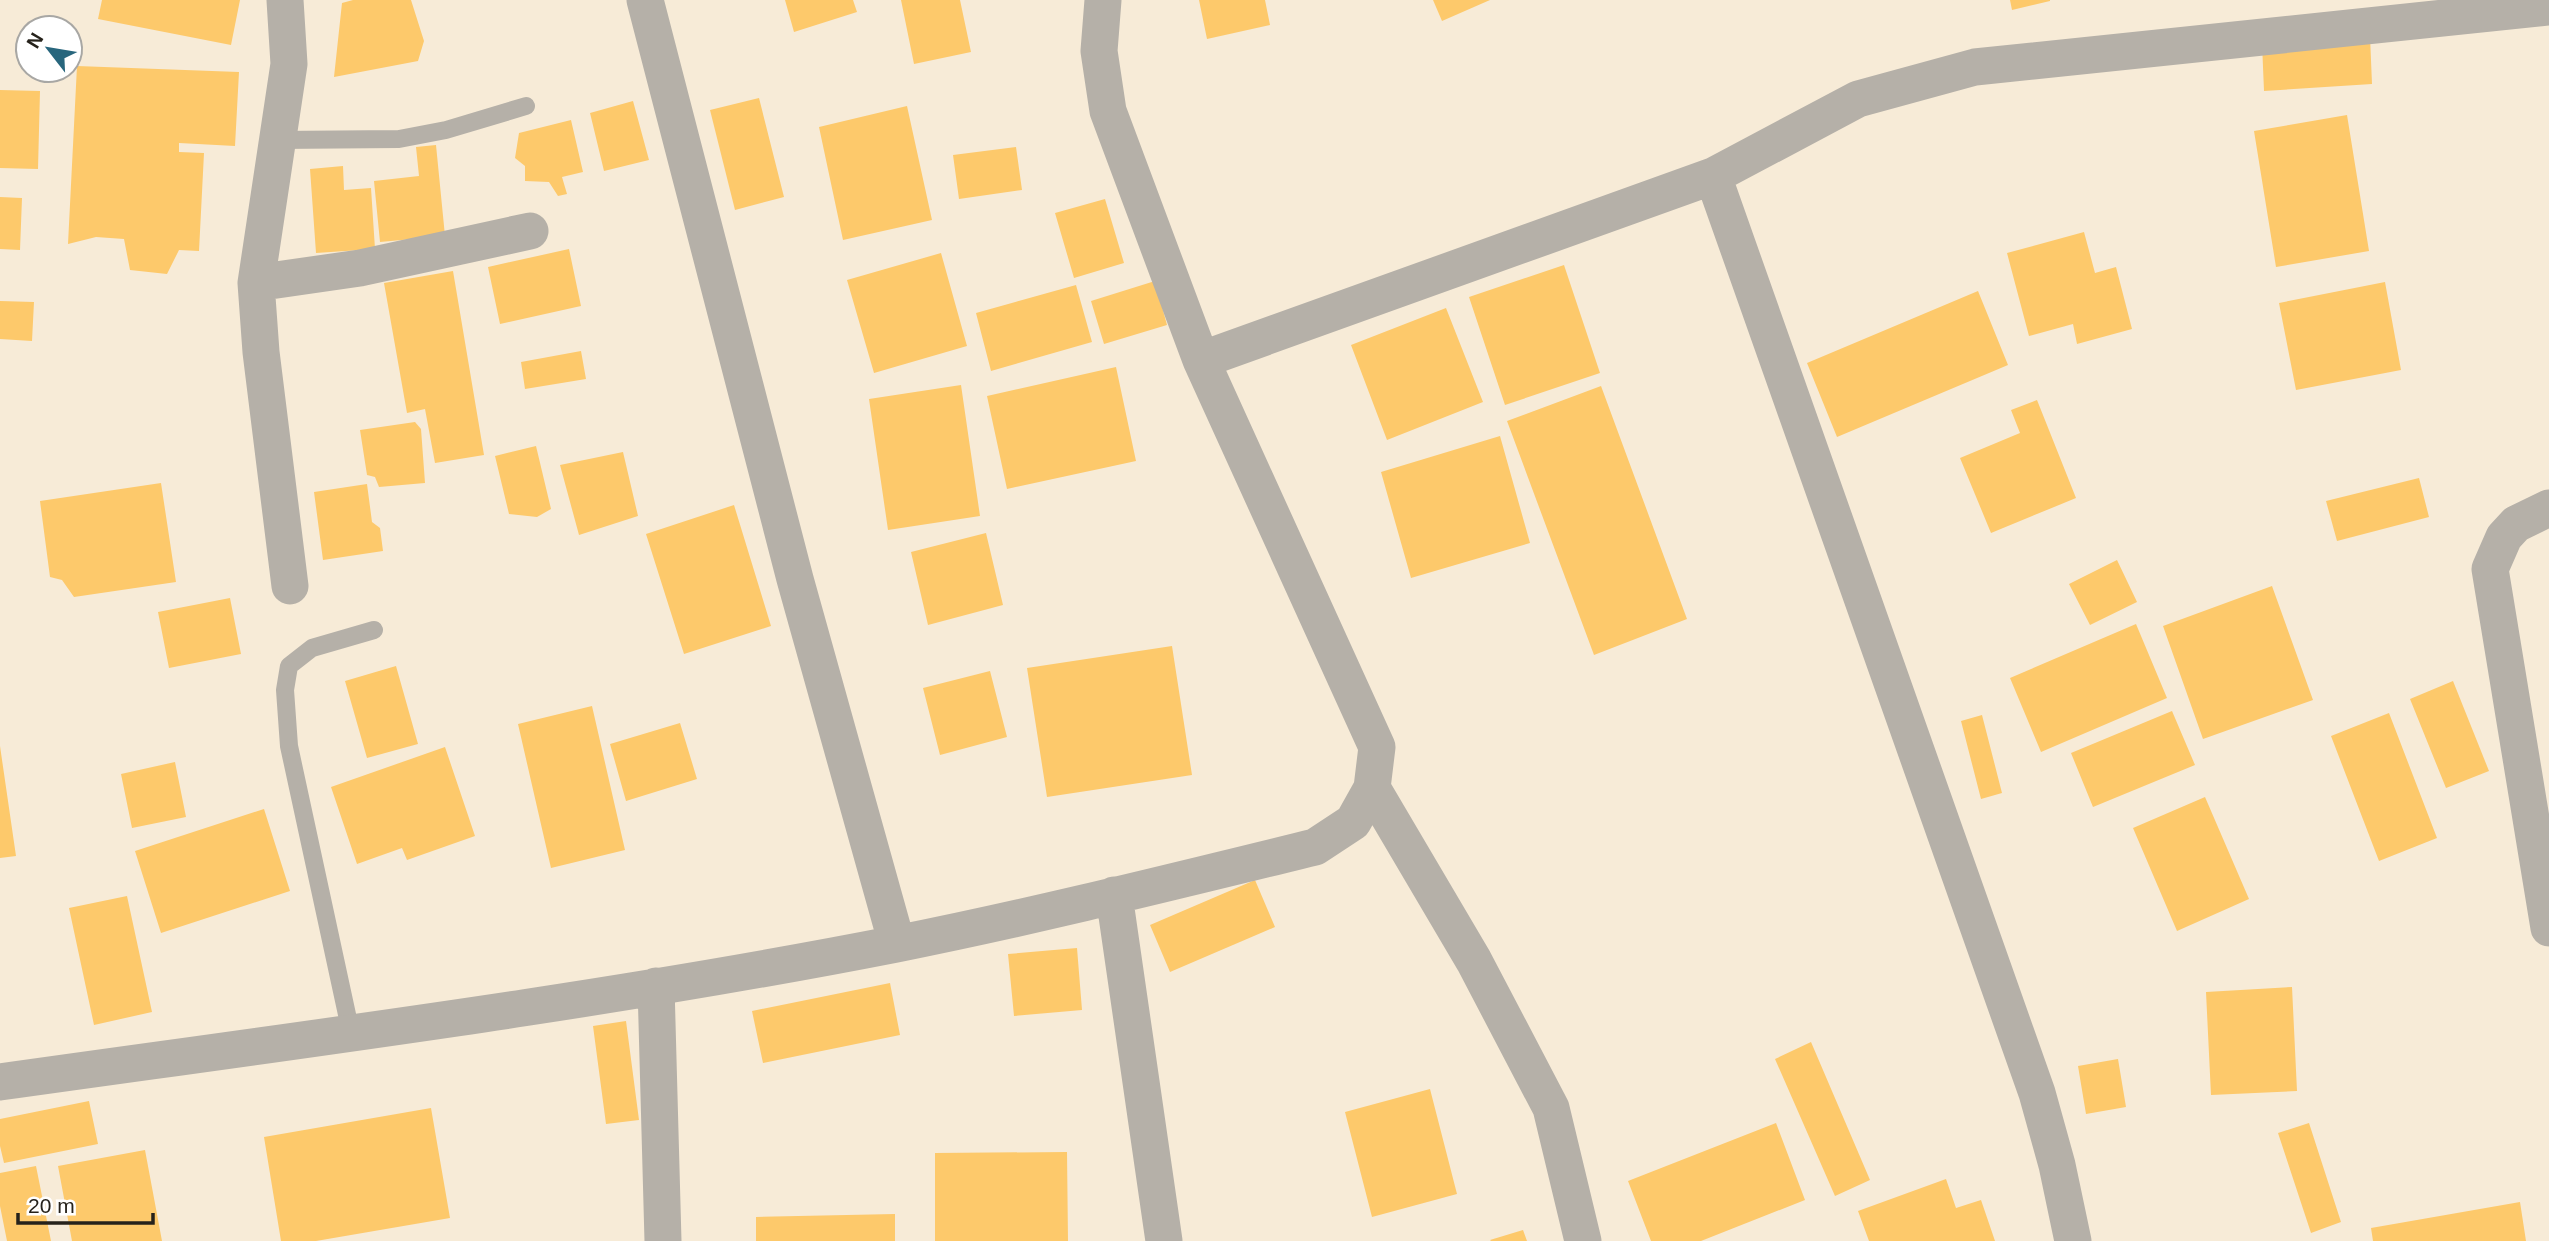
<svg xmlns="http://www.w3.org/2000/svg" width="2549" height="1241" viewBox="0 0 2549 1241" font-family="Helvetica,sans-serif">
<rect width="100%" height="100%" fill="#f7ebd7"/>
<path fill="#fdc96b" d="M102,0h138l-9,45 -133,-26z
M353,0h58l13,41 -6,20 -84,16 8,-74z
M785,0h68l4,12 -63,20z
M901,0h59l11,52 -57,12z
M1199,0h66l5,25 -63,14z
M1433,0h57l-48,21z
M2010,0h40v1l-38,9z
M2370,36l2,48 -108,7 -2,-48z
M77,66l162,6 -4,74 -56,-3v9l25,1 -5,98 -20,-1 -12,24 -37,-4 -6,-31 -28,-2 -28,7z
M0,90l40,1 -2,78 -38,-1z
M759,98l25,99 -49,13 -25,-100z
M633,101l16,59 -45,11 -14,-58z
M907,106l25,114 -89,20 -24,-113z
M2347,115l22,136 -93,16 -22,-136z
M571,120l12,52 -21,5 5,17 -9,2 -9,-14 -24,-1v-15l-10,-8 4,-25z
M436,145l9,91 -65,6 -6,-61 45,-5 -3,-29z
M1016,147l6,43 -63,9 -6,-44z
M343,166l1,24 27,-2 4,61 -59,4 -6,-84z
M0,197l22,1 -2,52 -20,-1z
M1105,199l19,64 -50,15 -19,-65z
M2084,232l11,41 21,-6 16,62 -55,15 -4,-20 -44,12 -22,-83z
M569,249l12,57 -81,18 -12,-57z
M941,253l26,93 -93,27 -27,-93z
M1564,265l36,108 -95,32 -36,-108z
M453,271l31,184 -49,8 -10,-54 -18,4 -23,-130z
M1155,281l12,44 -63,19 -13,-43z
M2385,282l16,88 -105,20 -17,-87z
M1076,285l16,57 -101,29 -15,-58z
M1978,291l30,74 -171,72 -30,-74z
M0,301l34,1 -2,39 -32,-2z
M1446,308l37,94 -96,38 -36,-95z
M581,351l5,28 -61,10 -4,-27z
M1116,367l20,94 -129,28 -20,-93z
M961,385l19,131 -92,14 -19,-131z
M1601,386l86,233 -93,36 -87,-234z
M2037,400l39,98 -85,35 -31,-75 60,-25 -9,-23z
M415,422l6,7 4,54 -46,4 -4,-10 -8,-2 -7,-45z
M1500,436l30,107 -119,35 -30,-106z
M536,446l15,63 -14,8 -28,-3 -14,-58z
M623,452l15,64 -59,19 -19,-70z
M2419,478l10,39 -92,24 -11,-40z
M161,483l15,99 -102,15 -12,-17 -12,-3 -10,-76z
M367,484l5,38 8,6 3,23 -60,9 -9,-68z
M734,505l37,121 -87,28 -38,-120z
M986,533l17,72 -75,20 -17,-73z
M2117,560l20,42 -47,23 -21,-41z
M2272,586l41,114 -110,39 -40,-113z
M230,598l11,56 -72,14 -11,-56z
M2136,624l31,74 -126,54 -31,-74z
M1172,646l20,129 -145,22 -20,-129z
M396,666l22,78 -51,14 -22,-77z
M990,671l17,66 -67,18 -17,-67z
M2453,681l36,90 -43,17 -36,-89z
M592,706l33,144 -74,18 -33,-144z
M2172,711l23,54 -102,42 -22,-54z
M2389,713l48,125 -58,23 -48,-125z
M1982,715l20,78 -21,6 -20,-78z
M680,723l17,56 -71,22 -16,-57z
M0,746l16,110 -16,2z
M445,747l30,89 -68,24 -5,-12 -45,16 -26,-77z
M175,762l11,55 -54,11 -11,-54z
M2205,797l44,102 -72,32 -44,-103z
M264,809l26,82 -129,42 -26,-82z
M1255,880l20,47 -105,45 -20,-47z
M127,896l25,116 -58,13 -25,-117z
M1077,948l5,62 -68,6 -6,-62z
M890,983l10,52 -137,28 -11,-52z
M2292,987l5,104 -86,4 -5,-103z
M626,1021l13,99 -33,4 -13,-98z
M1811,1042l59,138 -35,16 -60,-137z
M2118,1059l8,48 -40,7 -8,-48z
M1430,1089l27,105 -85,23 -27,-105z
M89,1101l9,43 -94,19 -4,-17v-27z
M431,1108l19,110 -134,23h-35l-17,-104z
M1776,1123l29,77 -104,41h-50l-23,-60z
M2309,1123l32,99 -30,11 -33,-100z
M145,1150l17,91h-90l-14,-75z
M1067,1152l1,89h-133v-88z
M36,1166l15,75h-44l-7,-35v-33z
M1946,1179l10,29 25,-8 14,41h-126l-11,-30z
M2520,1202l6,39h-153l-2,-13z
M895,1214v27h-139v-24z
M1523,1230l4,11h-36l-1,-1z"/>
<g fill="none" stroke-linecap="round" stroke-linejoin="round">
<path stroke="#b5b0a8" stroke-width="18" d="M277,140l122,-1 47,-9 80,-24
M351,1033l-62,-287 -4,-56 4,-24 23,-18 62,-18"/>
<path stroke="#b5b0a8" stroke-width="37" d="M285,0l4,64 -33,219 5,69 29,234
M645,0l150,579 102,365
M1713,176l324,917 20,72 16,76
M256,283l104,-15 170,-37
M1201,360l512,-184 145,-77 117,-32 574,-60
M2549,508l-33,16 -12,13 -14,32 59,359
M1372,788l102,173 77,147 32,133
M1114,895l50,346
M656,986l7,255
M0,1082c299,-42 600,-80 896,-138 140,-28 280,-63 419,-97l38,-25 19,-34 5,-41 -176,-387 -93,-249 -9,-60 4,-51"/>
</g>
<g transform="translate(49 49) rotate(301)"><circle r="33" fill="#ffffff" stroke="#a8a7a4" stroke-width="2"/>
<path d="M0-5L12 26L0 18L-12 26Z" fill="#28667d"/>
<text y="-10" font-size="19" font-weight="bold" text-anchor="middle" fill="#26221b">N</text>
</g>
<path d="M18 1213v10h135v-10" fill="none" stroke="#26221b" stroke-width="3.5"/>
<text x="28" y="1213" font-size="21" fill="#26221b" stroke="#ffffff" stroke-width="5" paint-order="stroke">20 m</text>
</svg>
